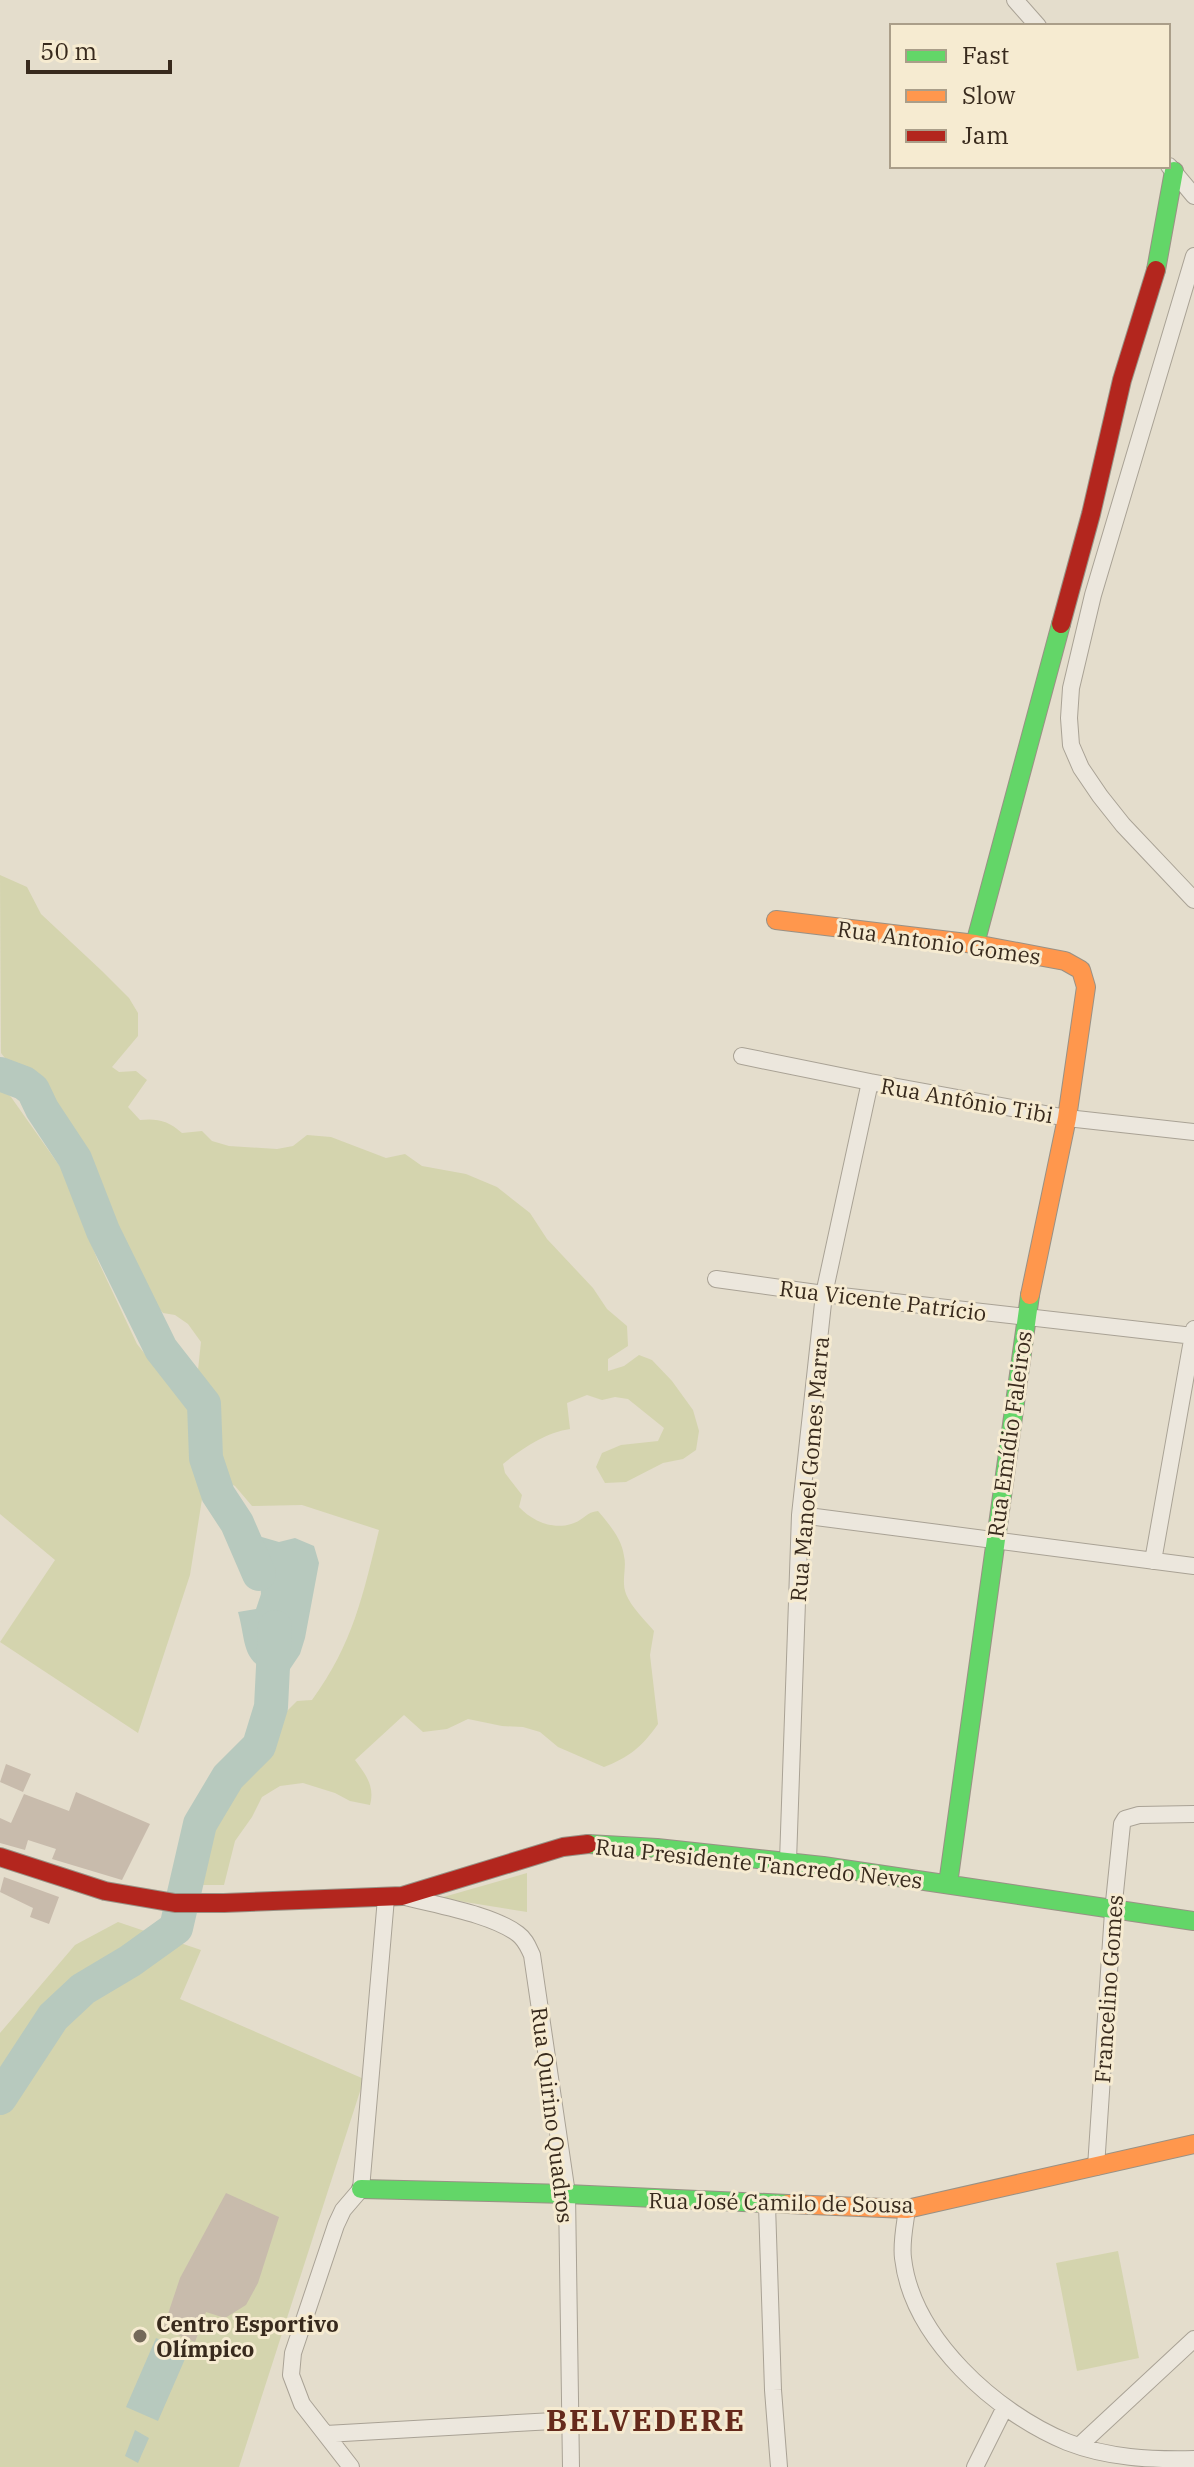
<svg xmlns="http://www.w3.org/2000/svg" width="1194" height="2467" viewBox="0 0 1194 2467" font-family="'IBM Plex Serif',serif">
<rect width="100%" height="100%" fill="#e4ddcc"/>
<path fill="#d4d4ae" d="M0,875l27,12 14,27 61,57 27,27 9,15v23l-26,31 7,5 17,-1 11,9 -19,27 12,13c17,-2 29,1 42,13l20,-2 10,10 17,5 48,3 16,-3 14,-11 24,2 55,21 19,-4 17,12 44,8 31,13 33,26 17,26 46,49 14,21 20,17 1,20 -20,13v12l16,-5 15,-11 13,5 20,21 21,29 6,21 -3,19 -13,9 -20,4 -37,19 -21,1 -9,-16 6,-14 19,-8 37,-4 6,-13 -36,-29 -13,-2 -13,3 -15,-5 -20,8 3,26c-23,3 -49,20 -67,35l2,9 17,22 -3,12c13,14 35,24 55,16 11,-4 12,-11 24,-12 11,13 24,28 26,45 3,12 -3,25 2,38 5,13 19,26 28,37l-4,24 8,69c-15,22 -30,34 -54,43l-46,-20 -18,-15 -17,-5 -21,-1 -34,-7 -21,10 -24,3 -19,-17 -49,45c11,15 20,26 15,45l-20,-4 -15,-8 -32,-10 -23,3 -18,11 -10,20 -17,24 -11,44h-25l-3,-5 6,-24 16,-43 13,-16 8,-18 22,-23 16,-35 20,-20 15,-1c41,-56 51,-105 67,-170l-77,-25 -50,1 -17,-20 -9,-5c-11,-30 -4,-53 -10,-82l-10,-8 -9,-12 4,-37 -13,-18 -13,-9 -12,-2 -15,-16 -36,-72 -27,-74 -11,-16 -14,-10 -17,-26 -7,-15 -6,-6 -15,-7 -14,-18z
M0,1086l11,11 50,71 37,93 39,83 55,70 10,85 -12,76 -52,158 -138,-91 55,-82 -55,-46z
M527,1873v39l-87,-14z
M118,1922l83,28 -21,49 184,80 -125,388h-239v-434l75,-88z
M1118,2251l21,107 -62,13 -21,-108z"/>
<path fill="#b7c9be" d="M0,1065l4,5 30,15 21,44 -26,-36 -29,-14z
M241,1531l38,11 16,-4 19,8 5,17 -14,75 -5,16 -12,18 -10,3c-38,-12 -31,-31 -40,-63l18,-3 5,-15 -1,-16c-13,-13 -18,-29 -19,-47z
M156,2338l32,14 -30,69 -32,-14z
M135,2430l14,8 -11,25 -13,-7z"/>
<g fill="none" stroke-linecap="round" stroke-linejoin="round">
<path stroke="#b7c9be" stroke-width="34" d="M0,1074l24,9 9,7 9,19 33,50 28,72 58,118 43,55 2,54 12,36 19,29 22,51
M0,2098l53,-81 30,-28 47,-28 46,-33 24,-104 28,-47 31,-31 12,-39 4,-80"/>
</g>
<path fill="#c8bbac" d="M6,1764l25,10 -8,18 -23,-10z
M76,1792l74,32 -28,56 -70,-21 4,-10 -28,-9 -3,10 -25,-7v-25l11,5 13,-29 45,17z
M4,1877l55,20 -10,27 -19,-7 3,-9 -33,-16z
M226,2193l53,24 -21,66 -12,22 -21,13 -19,-6 -11,30 -32,-13 17,-51z"/>
<g fill="none" stroke-linecap="round" stroke-linejoin="round">
<g stroke="#a9a295" stroke-width="18">
<path id="street" d="M1015,0l23,26
M1169,166l25,30
M1194,256l-101,339 -22,93 -2,30 2,27 10,23 19,28 23,29 71,75
M742,1056l128,26 197,36 127,14
M716,1279l108,15 370,42
M800,1515l394,51
M1153,1561l41,-232
M788,1861l12,-346 24,-221 46,-212
M402,1896c33,9 90,18 116,38 8,6 10,13 14,21l35,239 4,273
M1096,2167l17,-255 9,-88 3,-5 14,-4 55,-1
M767,2205l6,185 6,77
M907,2209c-2,16 -6,33 -4,49 9,80 93,155 164,184 41,16 84,18 127,17
M326,2434l245,-14
M1080,2445l114,-106
M351,2467l-49,-63 -11,-29 2,-22 43,-128 7,-15 18,-21 25,-291
M975,2467l30,-60"/>
</g>
<g stroke="#999185" stroke-width="20">
<path id="fast" d="M1156,270l18,-99
M975,944l86,-320
M588,1844l69,4 166,18 371,55
M948,1884l82,-589
M361,2189l206,5 221,10"/>
</g>
<g stroke="#999185" stroke-width="20">
<path id="slow" d="M776,920l199,24 90,17 16,9 5,17 -19,131 -37,177
M788,2204l119,5 287,-65"/>
</g>
<g stroke="#999185" stroke-width="20">
<path id="jam" d="M1061,624l30,-110 31,-134 34,-110
M0,1857l105,34 70,12h49l178,-7 161,-49 25,-3"/>
</g>
<use href="#street" stroke="#ece7dd" stroke-width="16"/>
<use href="#fast" stroke="#63d668" stroke-width="18"/>
<use href="#slow" stroke="#ff974d" stroke-width="18"/>
<use href="#jam" stroke="#b3261e" stroke-width="18"/>
</g>
<circle fill="#74695a" stroke="#f6ebd1" stroke-width="3" cx="140" cy="2336" r="8"/>
<g text-anchor="middle" dominant-baseline="central" stroke-width="6" stroke-linejoin="round" paint-order="stroke">
<g font-size="22" fill="#382a1d" stroke="#f6ebd1">
<text transform="translate(939 942) rotate(8)">Rua Antonio Gomes</text>
<text transform="translate(967 1100) rotate(10)">Rua Antônio Tibi</text>
<text transform="translate(883 1300) rotate(7)">Rua Vicente Patrício</text>
<text transform="translate(1009 1434) rotate(-82)">Rua Emídio Faleiros</text>
<text transform="translate(809 1469) rotate(-85)">Rua Manoel Gomes Marra</text>
<text transform="translate(759 1863) rotate(6)">Rua Presidente Tancredo Neves</text>
<text transform="translate(1108 1989) rotate(-86)">Francelino Gomes</text>
<text transform="translate(553 2115) rotate(83)">Rua Quirino Quadros</text>
<text transform="translate(781 2202) rotate(1)">Rua José Camilo de Sousa</text>
</g>
<g font-size="22" font-weight="bold" fill="#382a1d" stroke="#f6ebd1" text-anchor="start">
<text x="156" y="2323">Centro Esportivo<tspan x="156" dy="25">Olímpico</tspan></text>
</g>
<g font-size="30" font-weight="bold" letter-spacing="2" fill="#652a1c" stroke="#f6ebd1">
<text x="646" y="2419">BELVEDERE</text>
</g>
</g>
<rect x="890" y="24" width="280" height="144" fill="#f6ebd1" stroke="#aa9e89" stroke-width="2"/>
<rect x="906" y="50" width="40" height="12" fill="#63d668" stroke="#aa9e89" stroke-width="2"/>
<text x="962" y="64" font-size="24" fill="#382a1d">Fast</text>
<rect x="906" y="90" width="40" height="12" fill="#ff974d" stroke="#aa9e89" stroke-width="2"/>
<text x="962" y="104" font-size="24" fill="#382a1d">Slow</text>
<rect x="906" y="130" width="40" height="12" fill="#b3261e" stroke="#aa9e89" stroke-width="2"/>
<text x="962" y="144" font-size="24" fill="#382a1d">Jam</text>
<path d="M28 60v12h142v-12" fill="none" stroke="#382a1d" stroke-width="4"/>
<text x="40" y="60" font-size="24" fill="#382a1d" stroke="#f6ebd1" stroke-width="6" paint-order="stroke">50 m</text>
</svg>
